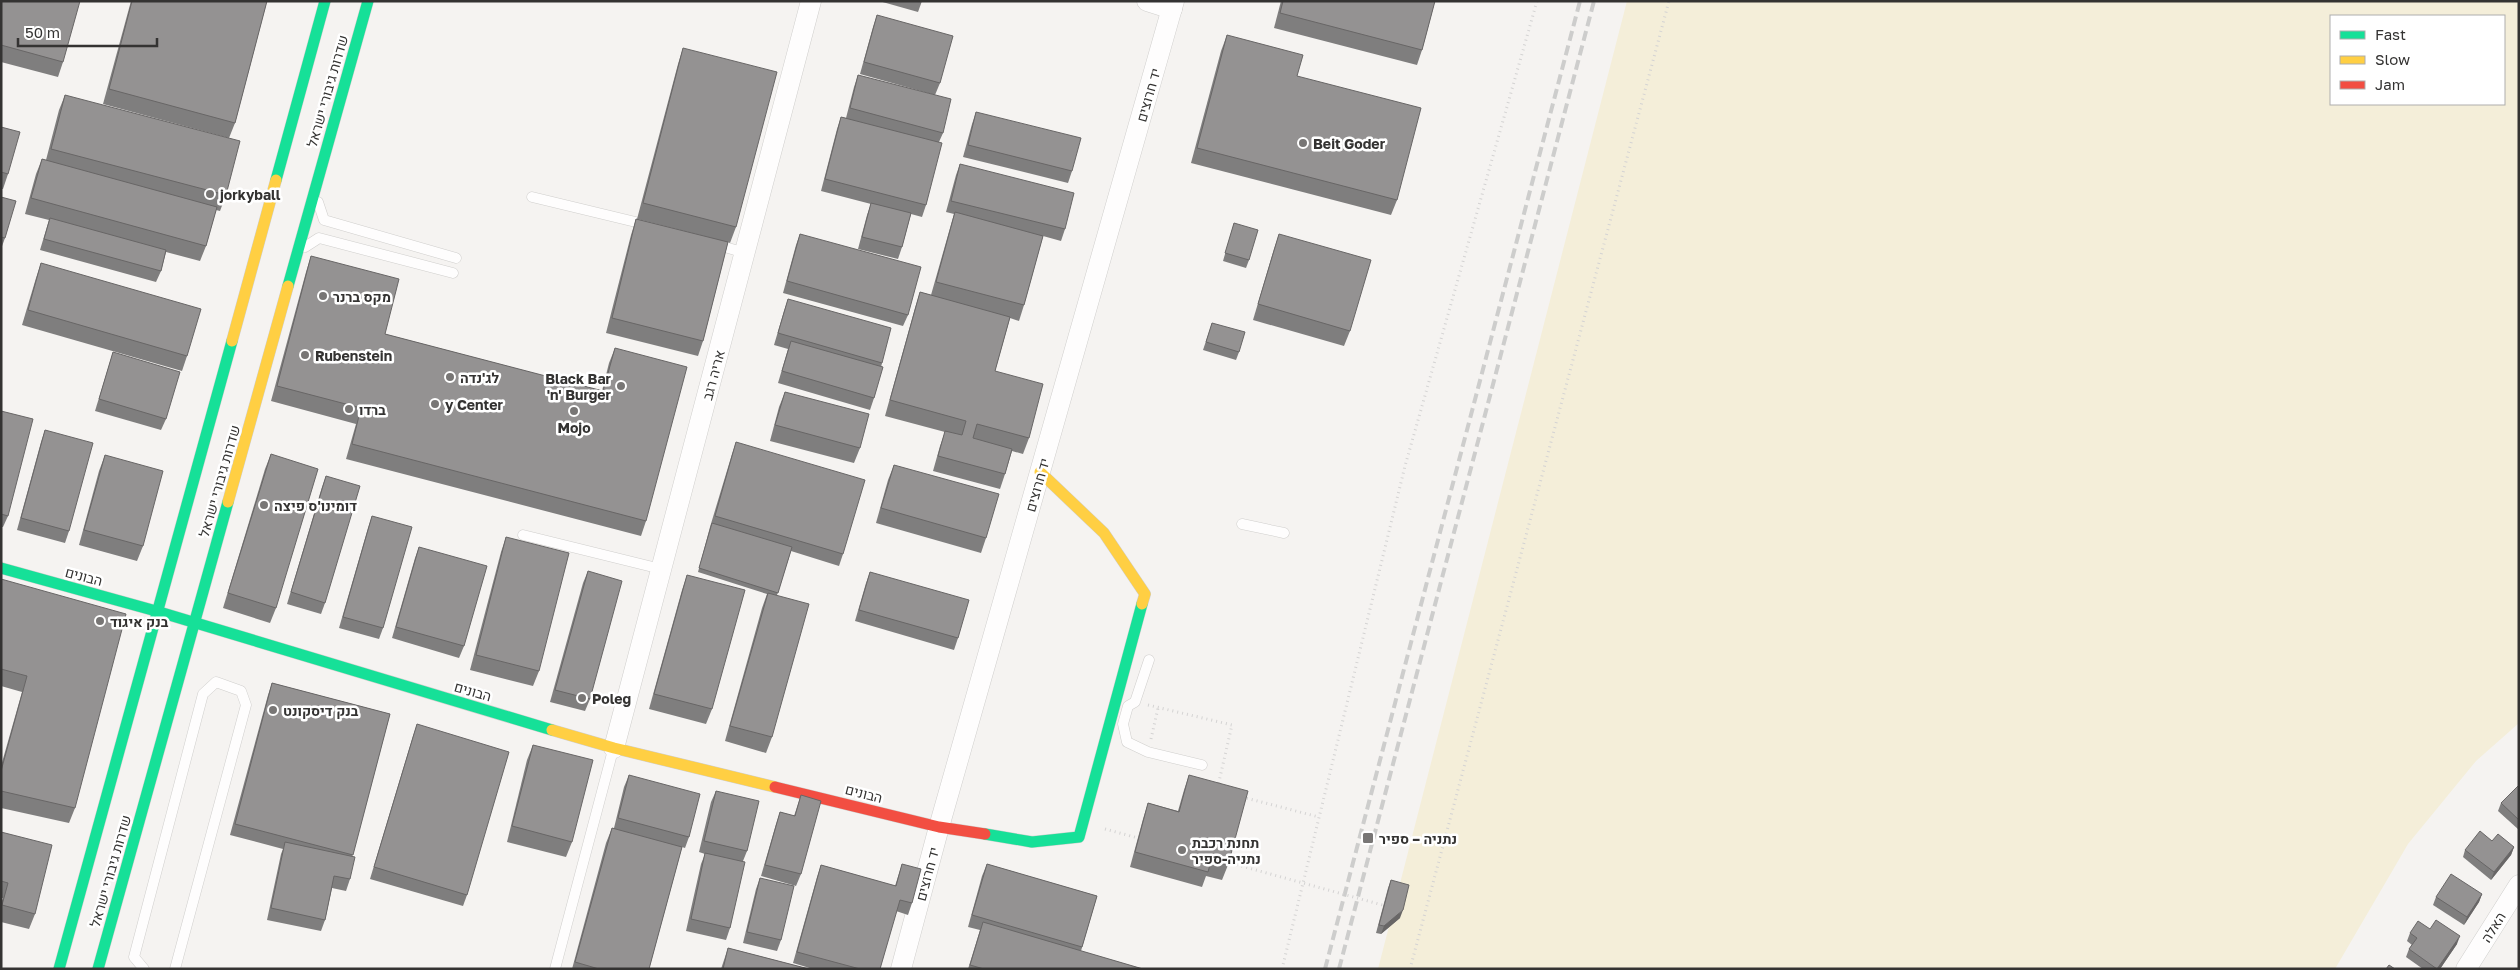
<svg xmlns="http://www.w3.org/2000/svg" width="2520" height="970" viewBox="0 0 2520 970" font-family="'Golos Text',Heebo,sans-serif">
<rect width="100%" height="100%" fill="#f5f3f1"/>
<path fill="#f4eed9" fill-rule="evenodd" d="M1627 1H2519V723L2476 761 2408 844 2335 969H1378ZM2331 16H2504V104H2331Z"/>
<g fill="none" stroke-linecap="round" stroke-linejoin="round">
<g stroke="#d0cfcd" stroke-width="11">
<g id="lane">
<path d="M532 197 648 225"/>
<path d="M318 202 324 220 456 258"/>
<path d="M715 244 745 253"/>
<path d="M305 247 319 238 453 273"/>
<path d="M1242 524 1284 533"/>
<path d="M523 535 661 569"/>
<path d="M1149 660 1135 702 1128 706 1123 724 1127 742 1148 752 1202 765"/>
<path d="M144 969 134 957 203 694 216 682 241 691 246 705 175 969"/>
<path d="M555 969 613 750"/>
</g>
</g>
<g stroke="#d0cfcd" stroke-width="21">
<g id="street">
<path d="M1147 1 1172 9"/>
<path d="M614 748 811 1"/>
<path d="M901 969 939 827 1174 1"/>
<path d="M2466 969 2519 885"/>
</g>
</g>
<g stroke="#d0cfcd" stroke-width="12">
<g id="fast">
<path d="M276 180 325 1"/>
<path d="M288 286 368 1"/>
<path d="M1 568 156 611 552 730"/>
<path d="M985 834 1032 842 1079 837 1142 604"/>
<path d="M59 969 232 341"/>
<path d="M98 969 228 502"/>
</g>
</g>
<g stroke="#d0cfcd" stroke-width="12">
<g id="slow">
<path d="M232 341 276 180"/>
<path d="M1040 472 1104 533 1145 594 1142 604"/>
<path d="M228 502 288 286"/>
<path d="M552 730 614 748 775 787"/>
</g>
</g>
<g stroke="#d0cfcd" stroke-width="12">
<path id="jam" d="M775 787 939 827 985 834"/>
</g>
<g stroke="#d4d3d3" stroke-width="3" stroke-dasharray="1 4" stroke-linecap="butt">
<path d="M1148 705 1232 725 1218 786"/>
<path d="M1151 739 1158 708"/>
<path d="M1242 797 1319 817"/>
<path d="M1105 829 1138 838"/>
<path d="M1282 969 1405 466 1537 1"/>
<path d="M1410 969 1669 1"/>
</g>
<use href="#lane" stroke="#fefdfd" stroke-width="10"/>
<use href="#street" stroke="#fefdfd" stroke-width="20"/>
<use href="#fast" stroke="#16e098" stroke-width="11"/>
<use href="#slow" stroke="#ffcf43" stroke-width="11"/>
<use href="#jam" stroke="#f24e42" stroke-width="11"/>
<g stroke="#cdcdcc" stroke-width="4" stroke-dasharray="10 5" stroke-linecap="butt">
<path d="M1325 969 1580 1"/>
<path d="M1339 969 1594 1"/>
</g>
<path stroke="#d4d3d3" stroke-width="3" stroke-dasharray="1 4" stroke-linecap="butt" d="M1227 862 1386 906"/>
</g>
<g fill="#7f7e7e">
<path d="M1 1 63 62 58 77 1 62Z"/>
<path d="M131 1H267L235 123 229 138 103 104Z"/>
<path d="M879 1H922L918 12Z"/>
<path d="M1281 1H1435L1422 50 1417 65 1274 28Z"/>
<path d="M877 15 940 83 935 95 860 74 873 27Z"/>
<path d="M1227 35 1297 76 1397 200 1391 215 1191 163 1221 51Z"/>
<path d="M683 48 736 227 730 243 728 242 703 341 698 356 606 333 631 235 636 219 720 240 637 219 678 64Z"/>
<path d="M858 75 943 133 939 142 926 205 922 217 911 214 902 247 898 259 858 249 867 215 871 204 821 191 837 129 841 117 846 118 854 87Z"/>
<path d="M65 95 226 195 220 211 216 210 206 246 200 261 166 252 161 271 156 282 40 250 49 220 25 214 36 174 42 159 46 160 59 110Z"/>
<path d="M976 112 1072 171 1068 183 963 157 972 124Z"/>
<path d="M1 127 8 174 3 189H1Z"/>
<path d="M960 164 1065 229 1061 241 1043 236 1024 305 1019 321 1010 318 995 371 1029 438 1023 454 1012 451 1005 474 1000 489 933 471 940 446 945 432 885 416 915 308 920 292 931 295 950 228 954 214 946 212 956 175Z"/>
<path d="M1 197 5 238 1 249Z"/>
<path d="M1234 223 1249 260 1246 268 1223 261Z"/>
<path d="M800 234 908 315 903 326 783 293 796 245Z"/>
<path d="M1279 234 1350 331 1344 346 1253 320 1274 249Z"/>
<path d="M311 256 385 334 602 391 609 363 615 348 646 521 641 536 346 459 356 424 271 401 306 272Z"/>
<path d="M41 263 187 356 182 371 22 325 36 278Z"/>
<path d="M788 299 882 363 874 398 870 410 778 383 788 349 774 345 784 311Z"/>
<path d="M1212 323 1239 352 1236 360 1203 350Z"/>
<path d="M113 352 166 419 161 430 95 411Z"/>
<path d="M785 392 860 448 854 463 770 441 779 407Z"/>
<path d="M1 411 8 516 3 527H1Z"/>
<path d="M45 430 69 531 65 543 17 530 41 442Z"/>
<path d="M736 442 843 554 839 566 791 551 777 595 772 737 766 753 725 741 762 608 767 594 698 572 710 527 732 454Z"/>
<path d="M271 454 276 608 270 623 223 608 265 469Z"/>
<path d="M105 455 143 546 137 561 79 545 99 471Z"/>
<path d="M894 465 986 538 981 553 876 523 888 480Z"/>
<path d="M326 476 325 603 321 614 287 604 322 487Z"/>
<path d="M372 516 383 628 379 639 339 628 368 528Z"/>
<path d="M506 537 539 671 533 686 470 670 501 552Z"/>
<path d="M419 547 464 646 459 658 392 638 415 558Z"/>
<path d="M588 571 590 699 585 711 550 702 583 583Z"/>
<path d="M870 572 958 638 954 650 855 621 866 583Z"/>
<path d="M687 575 712 709 706 724 649 709 682 590Z"/>
<path d="M1 579 75 808 69 823 1 808V766L22 692 1 686Z"/>
<path d="M272 683 390 714 352 857 350 879 346 891 332 888 325 920 321 931 267 920 281 854 283 849 230 835 268 695Z"/>
<path d="M417 724 467 895 463 906 370 879 413 736Z"/>
<path d="M533 745 572 842 566 857 507 842 527 760Z"/>
<path d="M629 775 689 837 685 848 682 847 649 969H572L606 843 612 828H614L624 787Z"/>
<path d="M1189 775 1228 865 1222 880 1206 876 1202 887 1130 867 1143 819 1148 803 1178 811 1184 790Z"/>
<path d="M2519 785V830L2498 811 2501 803Z"/>
<path d="M716 791 747 851 743 861 730 928 726 940 686 931 701 864 705 854 699 852 711 802Z"/>
<path d="M801 795V874L796 886 761 876 776 824 780 812 794 816Z"/>
<path d="M1 832 35 914 29 929 1 922V903L3 898H1Z"/>
<path d="M2492 841 2514 847 2511 855 2491 880 2463 857 2465 850Z"/>
<path d="M902 864 912 903 908 915 896 911 880 969H813L793 963 817 877 821 865 895 886Z"/>
<path d="M987 864 1097 896 1081 951 1143 969H968L980 930 968 927 982 876Z"/>
<path d="M760 878 781 940 777 951 743 943 756 889Z"/>
<path d="M1391 880 1400 918 1381 934 1376 933 1388 888Z"/>
<path d="M2482 894 2479 902 2464 925 2433 905 2436 897Z"/>
<path d="M2410 933 2457 944 2440 969H2423L2406 957 2409 949 2412 945 2407 941Z"/>
<path d="M728 948 809 969H721Z"/>
</g>
<g fill="#686666">
<path d="M2514 847 2511 855 2491 880 2494 872Z"/>
<path d="M2482 894 2479 902 2464 925 2467 917Z"/>
<path d="M1403 910 1400 918 1381 934 1384 926Z"/>
<path d="M2460 936 2457 944 2440 969H2437Z"/>
</g>
<g fill="#949292" stroke="#686666">
<path d="M1 1H80L63 62 1 45Z"/>
<path d="M132 1H267L235 123 109 89Z"/>
<path d="M1283 1H1435L1422 50 1280 13Z"/>
<path d="M877 15 953 36 940 83 864 62Z"/>
<path d="M1227 35 1303 55 1297 76 1421 108 1397 200 1197 148Z"/>
<path d="M683 48 777 72 736 227 643 203Z"/>
<path d="M858 75 951 99 943 133 850 108Z"/>
<path d="M65 95 240 141 226 195 51 149Z"/>
<path d="M976 112 1081 138 1072 171 968 145Z"/>
<path d="M841 117 942 143 926 205 825 179Z"/>
<path d="M1 127 20 132 8 174 1 172Z"/>
<path d="M42 159 217 207 206 246 31 198Z"/>
<path d="M960 164 1074 193 1065 229 951 201Z"/>
<path d="M1 197 16 201 5 238 1 237Z"/>
<path d="M871 203 911 213 902 247 862 237Z"/>
<path d="M955 212 1043 236 1024 305 936 282Z"/>
<path d="M50 218 166 250 161 271 44 239Z"/>
<path d="M636 219 728 242 703 341 612 318Z"/>
<path d="M1234 223 1258 230 1249 260 1225 253Z"/>
<path d="M800 234 921 267 908 315 787 281Z"/>
<path d="M1279 234 1371 260 1350 331 1258 304Z"/>
<path d="M311 256 399 279 385 334 603 391 615 348 687 367 646 521 352 444 361 408 277 386Z"/>
<path d="M41 263 201 309 187 356 28 310Z"/>
<path d="M920 292 1010 317 995 371 1043 384 1029 438 977 424 973 438 1012 449 1005 474 938 456 945 431 962 435 966 421 890 400Z"/>
<path d="M788 299 891 328 882 363 778 333Z"/>
<path d="M1212 323 1245 332 1239 352 1206 342Z"/>
<path d="M791 341 883 367 874 398 782 371Z"/>
<path d="M113 352 180 372 166 419 99 399Z"/>
<path d="M785 392 869 414 860 448 775 425Z"/>
<path d="M1 411 33 419 8 516 1 514Z"/>
<path d="M45 430 93 443 69 531 21 518Z"/>
<path d="M736 442 865 480 843 554 715 516Z"/>
<path d="M271 454 318 469 276 608 228 593Z"/>
<path d="M105 455 163 471 143 546 84 530Z"/>
<path d="M894 465 999 494 986 538 881 508Z"/>
<path d="M326 476 360 486 325 603 291 592Z"/>
<path d="M372 516 412 527 383 628 343 617Z"/>
<path d="M712 523 792 547 778 593 699 568Z"/>
<path d="M506 537 569 553 539 671 476 655Z"/>
<path d="M419 547 487 566 464 646 396 627Z"/>
<path d="M588 571 622 581 590 699 555 690Z"/>
<path d="M870 572 969 600 958 638 859 610Z"/>
<path d="M687 575 745 590 712 709 654 694Z"/>
<path d="M1 579 126 614 75 808 1 791V771L27 676 1 669Z"/>
<path d="M768 593 809 604 772 737 730 726Z"/>
<path d="M272 683 390 714 353 855 235 824Z"/>
<path d="M417 724 509 752 467 895 374 867Z"/>
<path d="M533 745 593 760 572 842 512 826Z"/>
<path d="M629 775 700 794 689 837 618 818Z"/>
<path d="M1189 775 1248 791 1228 865 1211 861 1208 872 1135 852 1148 803 1179 812Z"/>
<path d="M2519 785V820L2501 803Z"/>
<path d="M716 791 759 801 747 851 704 841Z"/>
<path d="M801 795 821 801 801 874 765 865 780 812 795 816Z"/>
<path d="M612 828 682 847 649 969H599L575 962Z"/>
<path d="M2480 831 2492 841 2498 834 2514 847 2494 872 2465 850Z"/>
<path d="M1 832 52 845 35 914 2 905 8 883 1 881Z"/>
<path d="M285 842 355 857 350 879 334 876 325 920 271 908Z"/>
<path d="M705 853 745 862 730 928 691 919Z"/>
<path d="M902 864 921 869 912 903 900 900 880 969H860L797 952 821 865 896 886Z"/>
<path d="M987 864 1097 896 1082 947 972 915Z"/>
<path d="M2451 874 2482 894 2467 917 2436 897Z"/>
<path d="M760 878 794 886 781 940 747 932Z"/>
<path d="M1391 880 1409 885 1403 910 1384 926 1379 925Z"/>
<path d="M2436 920 2460 936 2437 969 2409 949 2417 938 2410 933 2418 921 2430 929Z"/>
<path d="M983 922 1143 969H984L970 965Z"/>
<path d="M728 948 809 969H723Z"/>
<path d="M2389 965 2395 969H2386Z"/>
</g>
<g fill="#787675" stroke="#fff" stroke-width="2">
<circle cx="1303" cy="143" r="5"/>
<circle cx="210" cy="194" r="5"/>
<circle cx="323" cy="296" r="5"/>
<circle cx="305" cy="355" r="5"/>
<circle cx="450" cy="377" r="5"/>
<circle cx="621" cy="386" r="5"/>
<circle cx="435" cy="404" r="5"/>
<circle cx="349" cy="409" r="5"/>
<circle cx="574" cy="411" r="5"/>
<circle cx="264" cy="505" r="5"/>
<circle cx="100" cy="621" r="5"/>
<circle cx="582" cy="698" r="5"/>
<circle cx="273" cy="710" r="5"/>
<rect x="1362" y="832" width="12" height="12" rx="2.5"/>
<circle cx="1182" cy="850" r="5"/>
</g>
<g text-anchor="middle" dominant-baseline="central" stroke-width="5" stroke-linejoin="round" paint-order="stroke">
<g font-size="14" fill="#343332" stroke="#fff">
<text transform="translate(327 91) rotate(-74)">שדרות גיבורי ישראל</text>
<text transform="translate(1148 95) rotate(-74)">יד חרוצים</text>
<text transform="translate(713 375) rotate(-75)">אריה רגב</text>
<text transform="translate(219 481) rotate(-74)">שדרות גיבורי ישראל</text>
<text transform="translate(1037 485) rotate(-74)">יד חרוצים</text>
<text transform="translate(84 576) rotate(15)">הבונים</text>
<text transform="translate(473 691) rotate(16)">הבונים</text>
<text transform="translate(864 793) rotate(14)">הבונים</text>
<text transform="translate(110 871) rotate(-74)">שדרות גיבורי ישראל</text>
<text transform="translate(927 874) rotate(-75)">יד חרוצים</text>
<text transform="translate(2493 927) rotate(-58)">האלה</text>
</g>
<g font-size="14" font-weight="bold" fill="#343332" stroke="#fff" text-anchor="start">
<text x="1313" y="143">Beit Goder</text>
<text x="220" y="194">jorkyball</text>
<text x="333" y="296">מקס ברנר</text>
<text x="315" y="355">Rubenstein</text>
<text x="460" y="377">לג'נדה</text>
<text x="611" y="378" text-anchor="end">Black Bar<tspan x="611" dy="16">'n' Burger</tspan></text>
<text x="445" y="404">y Center</text>
<text x="359" y="409">ברדו</text>
<text x="574" y="427" text-anchor="middle">Mojo</text>
<text x="274" y="505">דומינו'ס פיצה</text>
<text x="110" y="621">בנק איגוד</text>
<text x="592" y="698">Poleg</text>
<text x="283" y="710">בנק דיסקונט</text>
<text x="1379" y="838">נתניה – ספיר</text>
<text x="1192" y="842">תחנת רכבת<tspan x="1192" dy="16">נתניה-ספיר</tspan></text>
</g>
</g>
<rect width="2520" height="970" fill="none" stroke="#343332" stroke-width="5"/>
<rect x="2330" y="15" width="175" height="90" fill="#ffffff" stroke="#aeadad"/>
<rect x="2340" y="31" width="25" height="8" fill="#16e098" stroke="#aeadad"/>
<text x="2375" y="40" font-size="15" fill="#343332">Fast</text>
<rect x="2340" y="56" width="25" height="8" fill="#ffcf43" stroke="#aeadad"/>
<text x="2375" y="65" font-size="15" fill="#343332">Slow</text>
<rect x="2340" y="81" width="25" height="8" fill="#f24e42" stroke="#aeadad"/>
<text x="2375" y="90" font-size="15" fill="#343332">Jam</text>
<path d="M18 38v8h139v-8" fill="none" stroke="#343332" stroke-width="2.5"/>
<text x="25" y="38" font-size="15" fill="#343332" stroke="#ffffff" stroke-width="4" paint-order="stroke">50 m</text>
</svg>
